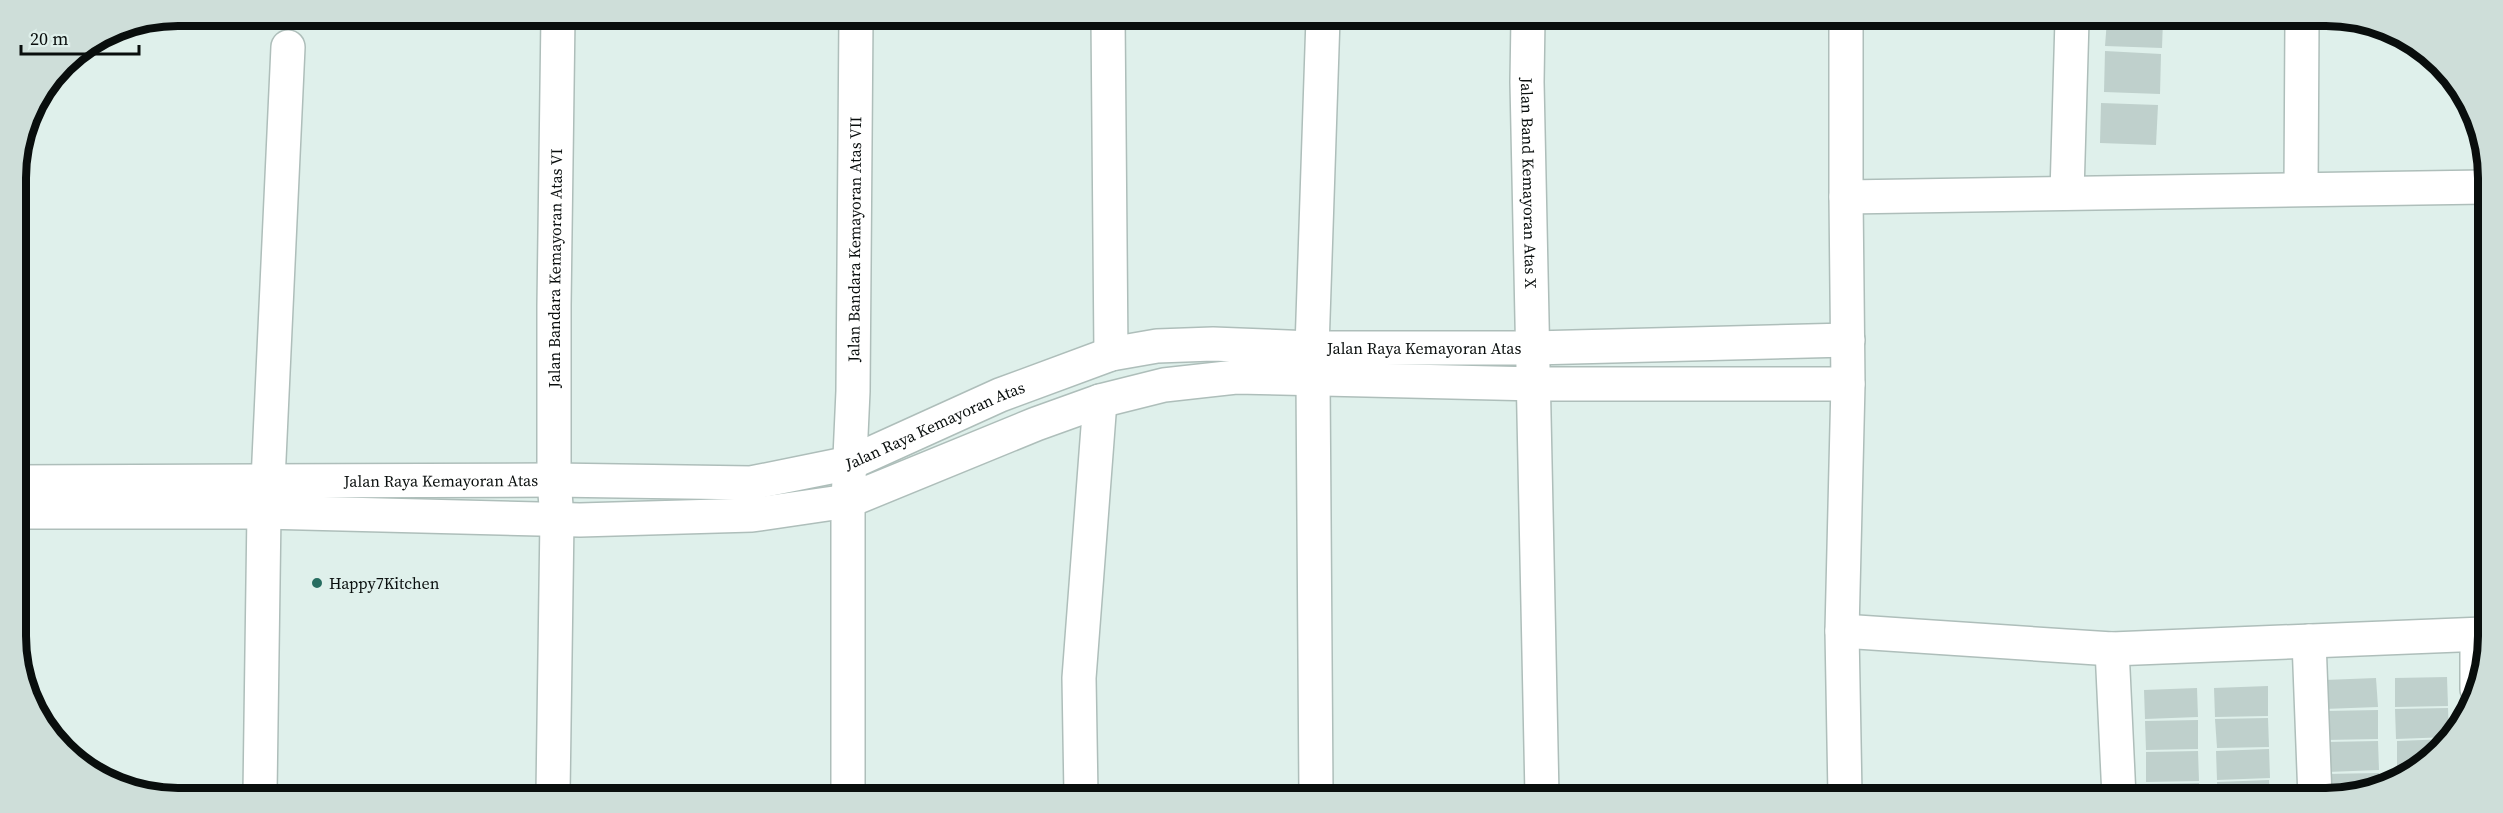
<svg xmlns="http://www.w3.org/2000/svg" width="2503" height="813" viewBox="0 0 2503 813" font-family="'Source Serif 4',serif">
<rect width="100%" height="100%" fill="#dff0eb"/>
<g fill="#bfd0cc">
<path d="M2107 20H2163L2162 48 2105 46Z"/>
<path d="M2105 51 2161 54 2160 94 2104 92Z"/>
<path d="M2101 103 2158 105 2156 145 2100 143Z"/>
<path d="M2447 677 2448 706 2395 707V678Z"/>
<path d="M2376 678 2378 707 2324 709V680Z"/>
<path d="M2268 686V716L2215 717 2214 688Z"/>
<path d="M2197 688 2198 717 2145 719 2144 690Z"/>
<path d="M2448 708 2449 737 2396 739 2395 709Z"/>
<path d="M2378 710V739L2326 740 2325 711Z"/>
<path d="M2268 718 2269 747 2217 748 2215 719Z"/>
<path d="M2198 720V749L2146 750 2145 721Z"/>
<path d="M2448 739 2425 764 2411 769 2397 770V741Z"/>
<path d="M2378 741 2379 770 2327 772 2326 742Z"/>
<path d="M2269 749 2270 778 2217 780 2216 751Z"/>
<path d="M2198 751 2199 781 2146 782V752Z"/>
<path d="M2379 773V781L2335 798H2327L2326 774Z"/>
<path d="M2269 780 2270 798 2218 797 2217 782Z"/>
<path d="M2199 783 2200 797H2147L2146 784Z"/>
</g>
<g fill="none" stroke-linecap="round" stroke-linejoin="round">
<g stroke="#aebeba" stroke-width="36">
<g id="minor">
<path d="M1108 17 1111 354"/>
<path id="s1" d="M1528 18 1527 82 1542 796"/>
<path d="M1846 19V197"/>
<path d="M2301 189 2302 20"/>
<path d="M2067 193 2072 20"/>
<path d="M1312 348 1323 18"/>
<path d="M1313 380 1316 795"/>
<path id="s2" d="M17 482 554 480 751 483 850 463 1000 395 1111 354 1157 346 1213 344 1312 348H1533L1848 340"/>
<path d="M17 512H264L580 520 752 515 848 501 1036 424 1100 401 1164 385 1236 377 1534 384H1848"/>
<path d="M1842 631 2112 649 2483 634"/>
<path d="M2477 635V689"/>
<path d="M2309 641 2315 798"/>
<path d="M2112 649 2119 797"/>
<path d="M260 793 264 512 268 481 288 47"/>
<path id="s3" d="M553 793 557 519 554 480V305L558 16"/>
<path id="s4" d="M848 794V501L853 391 856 17"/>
<path d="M1081 795 1079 678 1100 401"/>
<path d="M1845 796 1842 631 1848 384 1846 197 2485 187"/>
</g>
</g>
<use href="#minor" stroke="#fff" stroke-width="33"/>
</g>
<circle fill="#276d60" stroke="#dff0eb" stroke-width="2" cx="317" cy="583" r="6"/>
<g text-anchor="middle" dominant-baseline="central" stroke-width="6" stroke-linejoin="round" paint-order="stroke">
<g font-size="16" fill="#090e0d" stroke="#dff0eb">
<text stroke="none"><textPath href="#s1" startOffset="165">Jalan Band Kemayoran Atas X</textPath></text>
<text stroke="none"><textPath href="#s4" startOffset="555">Jalan Bandara Kemayoran Atas VII</textPath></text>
<text stroke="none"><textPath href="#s3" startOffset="525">Jalan Bandara Kemayoran Atas VI</textPath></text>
<text stroke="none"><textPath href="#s2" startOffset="1432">Jalan Raya Kemayoran Atas</textPath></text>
<text stroke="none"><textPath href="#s2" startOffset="928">Jalan Raya Kemayoran Atas</textPath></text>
<text stroke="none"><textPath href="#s2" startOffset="424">Jalan Raya Kemayoran Atas</textPath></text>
</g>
<g font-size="16" fill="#090e0d" stroke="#dff0eb" text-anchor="start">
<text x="329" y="583">Happy7Kitchen</text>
</g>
</g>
<path d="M0 0H2503V813H0ZM178 26H2326A152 152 0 0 1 2478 178V636A152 152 0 0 1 2326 788H178A152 152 0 0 1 26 636V178A152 152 0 0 1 178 26Z" fill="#ceded9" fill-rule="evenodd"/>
<path fill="none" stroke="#090e0d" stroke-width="8" d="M178 26H2326A152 152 0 0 1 2478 178V636A152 152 0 0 1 2326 788H178A152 152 0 0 1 26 636V178A152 152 0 0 1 178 26Z"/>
<path d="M21 45v9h118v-9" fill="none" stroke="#090e0d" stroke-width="3"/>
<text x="30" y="45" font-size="18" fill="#090e0d" stroke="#dff0eb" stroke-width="4.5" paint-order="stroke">20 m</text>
</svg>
